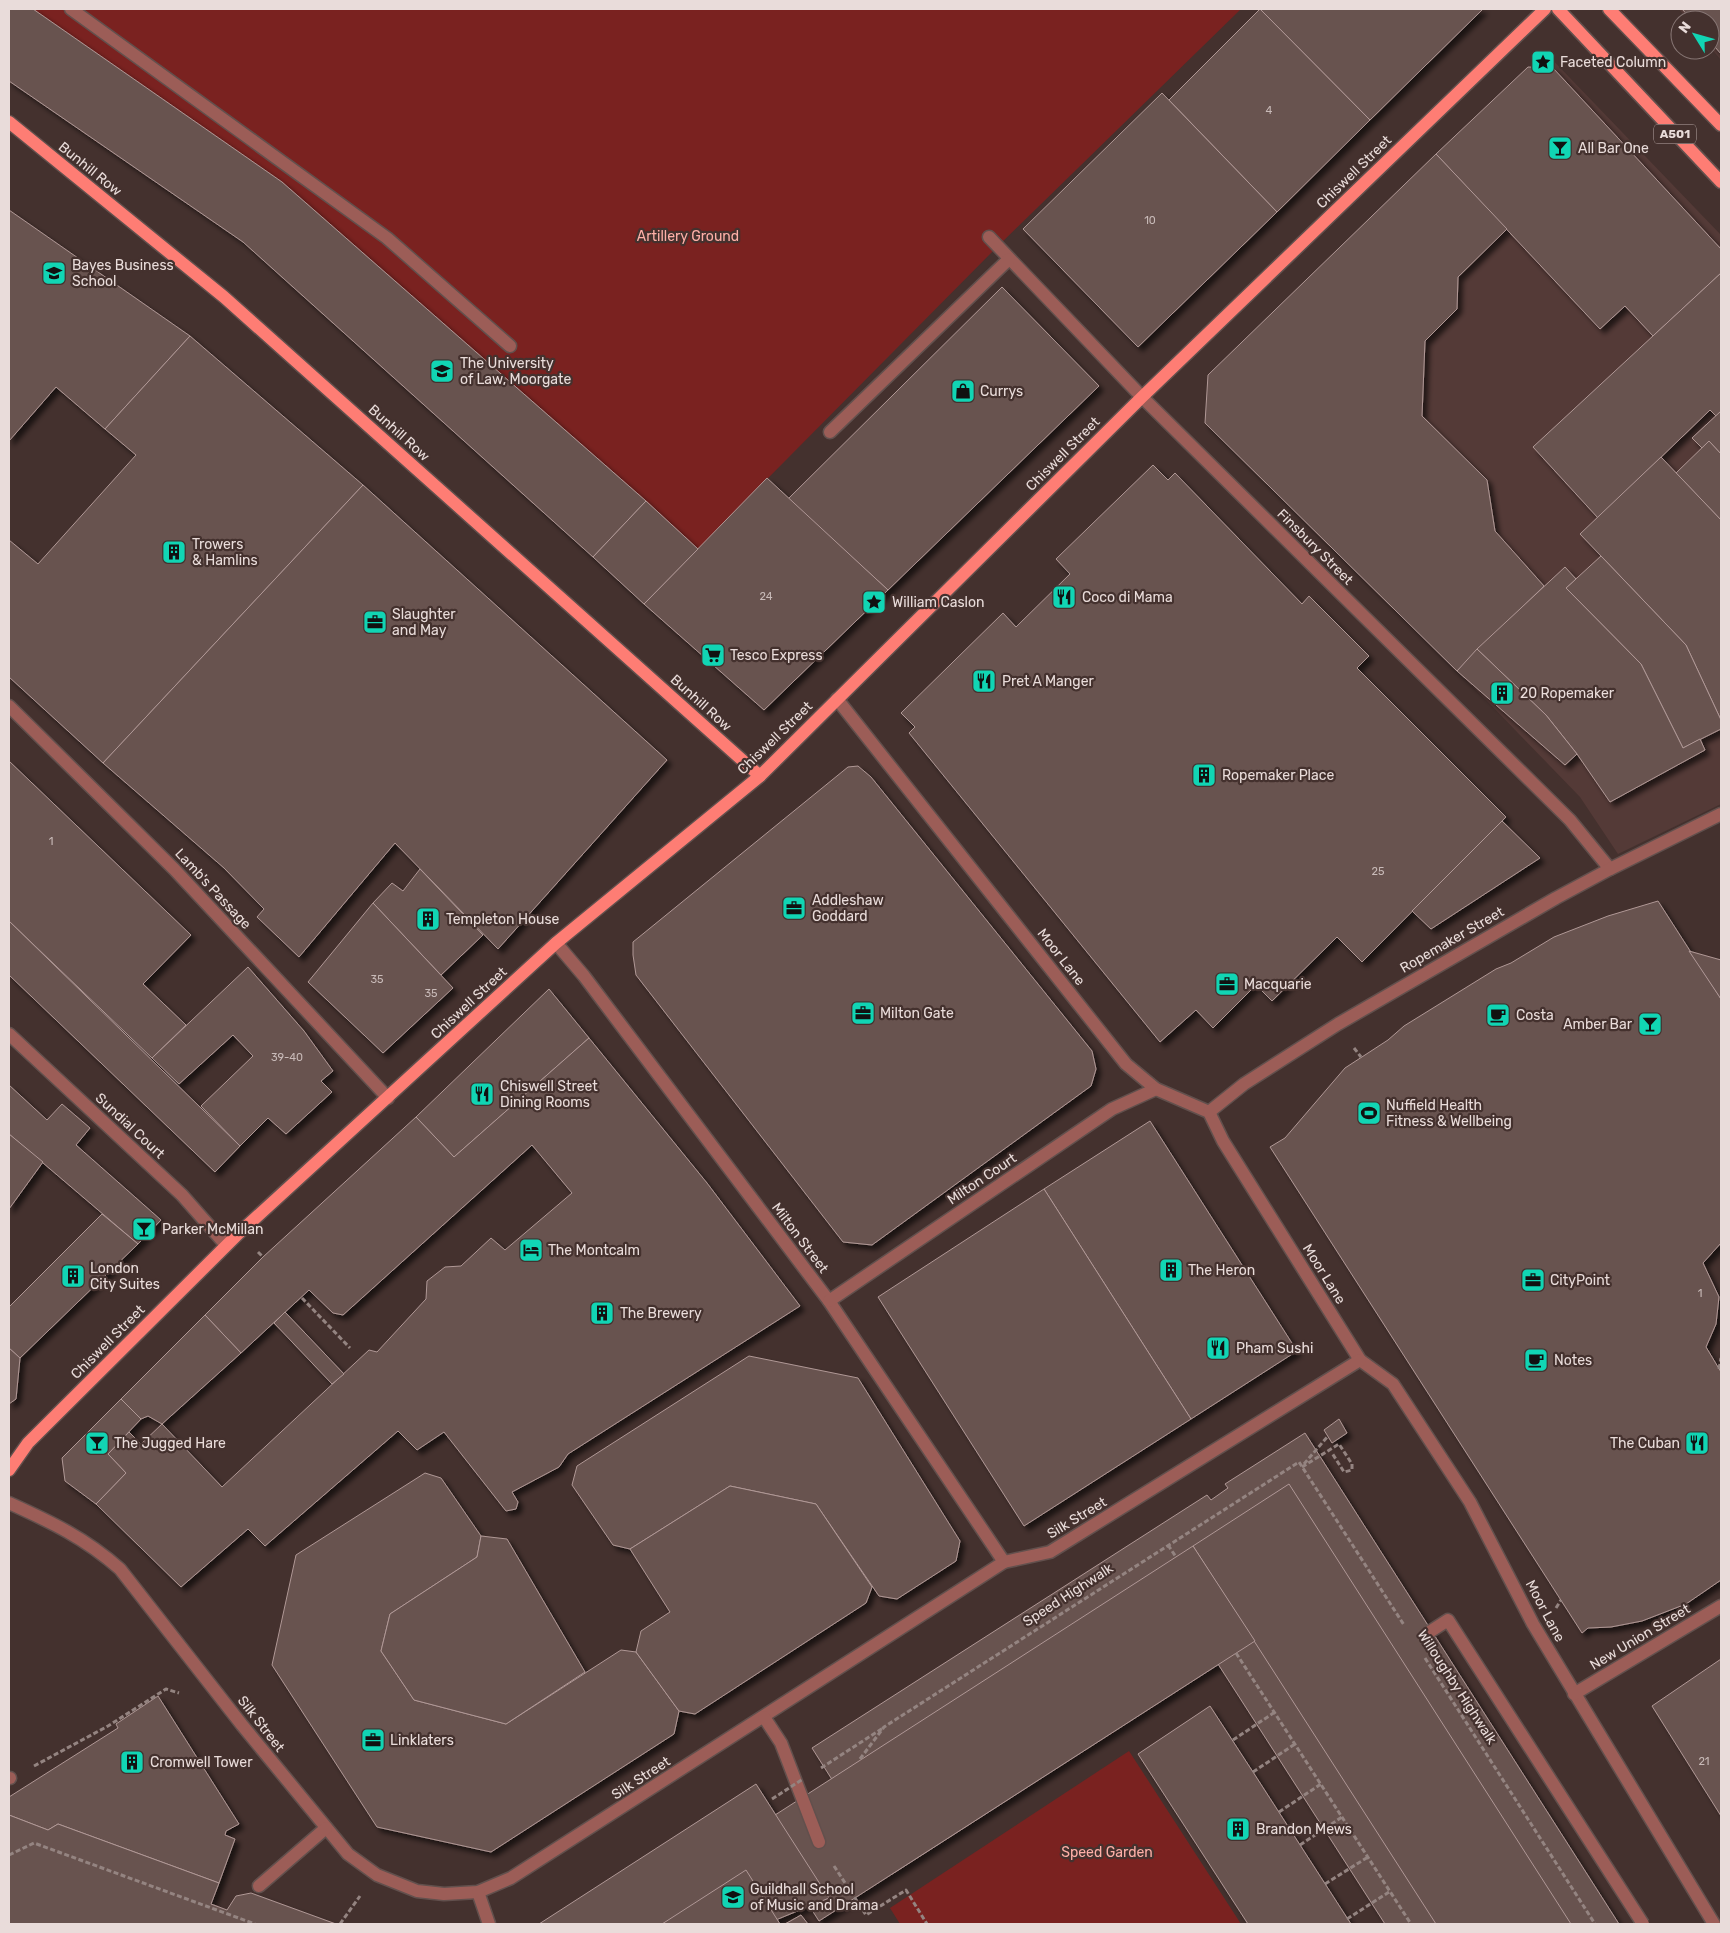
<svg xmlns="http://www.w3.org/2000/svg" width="1730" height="1933" viewBox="0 0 1730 1933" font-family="Rubik,sans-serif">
<defs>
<filter id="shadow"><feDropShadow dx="4.5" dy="4.5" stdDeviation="2.5" flood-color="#0009"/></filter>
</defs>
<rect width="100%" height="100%" fill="#44312e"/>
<g fill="#543a37">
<path d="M1679 9H1721V60L1710 47V20H1688Z"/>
<path d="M1545 52 1721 235V804L1618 854 1580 797 1489 703 1205 423 1208 375Z"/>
</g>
<g fill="#7a2220">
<path d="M33 9H1241L997 247 698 549 282 182Z"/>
<path d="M1129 1751 1241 1924H900L890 1908Z"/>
</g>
<g fill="#675250" stroke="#b09895" filter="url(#shadow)">
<path d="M9 9H33L282 182 646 501 593 557 243 242 9 81Z"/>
<path d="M1260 9H1483L1370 120Z"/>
<path d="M1260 9 1370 120 1277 212 1169 100Z"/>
<path d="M1682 9H1721V54L1710 41V20H1692Z"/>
<path d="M1528 67 1553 68 1721 249V273L1653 336 1625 306 1600 329 1436 154Z"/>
<path d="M1162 93 1277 212 1138 347 1023 229Z"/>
<path d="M1436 154 1507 229 1458 277 1457 309 1425 341 1422 416 1487 480 1495 531 1544 586 1457 671 1205 423 1208 375Z"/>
<path d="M9 210 190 336 105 429 56 387 9 441Z"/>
<path d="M1721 273V411L1716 416 1710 410 1598 518 1533 447Z"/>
<path d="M1002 287 1099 386 888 590 788 499Z"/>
<path d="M190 336 363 485 103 763 9 677V540L38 564 136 455 105 429Z"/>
<path d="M1721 411V454L1709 441 1702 448 1692 438Z"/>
<path d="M1709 441 1721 454V520L1676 473Z"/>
<path d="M1661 457 1721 520V720L1686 645 1580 534Z"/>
<path d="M1153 465 1168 480 1175 473 1302 604 1309 596 1369 656 1357 668 1506 817 1362 962 1337 937 1272 1001 1256 985 1213 1028 1196 1010 1160 1042 909 733 915 727 901 713 1003 613 1016 627 1070 574 1056 559Z"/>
<path d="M767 478 888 590 764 710 644 604Z"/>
<path d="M363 485 667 760 498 949 395 843 299 957 257 917 264 909 224 868 103 763Z"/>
<path d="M646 501 698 549 644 604 593 557Z"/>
<path d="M1601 556 1686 645 1721 720V729L1683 748 1641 664 1566 588Z"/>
<path d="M1565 567 1576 579 1566 588 1641 664 1683 748 1700 739 1705 750 1610 802 1577 754 1546 715 1477 649Z"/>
<path d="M1477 649 1546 715 1577 754 1565 765 1457 671Z"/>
<path d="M9 761 191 935 143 984 186 1025 152 1058 9 921Z"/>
<path d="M858 766 871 777 1092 1051 1096 1069 1091 1086 872 1245 843 1242 636 975 633 955V942L848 767Z"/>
<path d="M1502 821 1540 858 1431 929 1412 911Z"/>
<path d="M420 869 483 935 441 975 373 903 392 883 403 891Z"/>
<path d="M1658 901 1721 999V1243L1703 1263 1719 1297 1716 1324 1706 1347 1721 1372V1580L1686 1604 1642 1621 1611 1627 1588 1628 1582 1633 1270 1147 1285 1138 1345 1068 1388 1040 1404 1026 1496 969 1511 963 1554 937 1608 916Z"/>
<path d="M373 903 453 988 383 1053 308 982Z"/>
<path d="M9 921 240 1146 215 1172 9 975Z"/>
<path d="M1689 951 1721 960V999Z"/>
<path d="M248 967 304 1031 333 1071 321 1081 332 1092 286 1134 268 1118 240 1146 201 1106 253 1056 233 1035 179 1084 152 1058Z"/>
<path d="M549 989 589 1038 454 1157 416 1117Z"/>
<path d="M589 1038 707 1183 800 1306 568 1454 559 1467 512 1492 518 1502 516 1509 506 1511 444 1432 417 1450 398 1431 265 1546 248 1529 181 1587 96 1504 126 1473 108 1454 129 1432 141 1444 162 1424 222 1487 369 1350 377 1352 426 1299 427 1281 445 1267 461 1266 491 1238 505 1250 572 1193 532 1145 343 1315 333 1313 309 1290 241 1353 205 1315 263 1257 416 1117 454 1157Z"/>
<path d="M9 1085 47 1120 62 1104 90 1128 76 1145 161 1220 138 1244 9 1134Z"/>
<path d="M1150 1121 1297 1351 1191 1419 1044 1189Z"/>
<path d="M9 1134 43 1162 9 1209Z"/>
<path d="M1044 1189 1191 1419 1024 1526 878 1297Z"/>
<path d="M102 1214 138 1244 20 1358 9 1348V1307Z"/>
<path d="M285 1312 344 1374 332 1384 274 1323Z"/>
<path d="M205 1315 241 1353 162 1424 148 1416 141 1419 121 1399Z"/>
<path d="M9 1348 20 1358 16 1399 9 1404Z"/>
<path d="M749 1356 858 1378 960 1541 956 1561 897 1599 879 1596 816 1504 730 1486 630 1549 613 1545 572 1485 577 1466Z"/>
<path d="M121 1399 141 1419 108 1454 126 1473 96 1504 65 1481 62 1458Z"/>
<path d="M1339 1419 1347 1433 1332 1443 1324 1430Z"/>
<path d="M1305 1433 1619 1924H1385L1218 1664 892 1874 812 1748 1207 1495 1211 1500 1228 1488 1225 1484Z"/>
<path d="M425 1473 441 1478 481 1536 477 1557 390 1614 381 1651 414 1700 506 1724 621 1650 636 1652 679 1711 674 1734 491 1852 377 1827 272 1665 296 1555Z"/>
<path d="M1289 1484 1571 1924H1436L1193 1546Z"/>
<path d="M730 1486 816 1504 872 1587 866 1603 695 1714 679 1711 636 1652 641 1631 670 1612 630 1549Z"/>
<path d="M481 1536 507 1539 585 1672 506 1724 414 1700 381 1651 390 1614 477 1557Z"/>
<path d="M1193 1546 1255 1641 819 1921 758 1826Z"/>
<path d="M1721 1659V1816L1652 1706Z"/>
<path d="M158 1696 239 1824 226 1831 225 1835 235 1839 219 1883 58 1824 48 1830 9 1815V1797L118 1728 116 1724Z"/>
<path d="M1210 1706 1253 1772 1351 1924H1248L1138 1754Z"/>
<path d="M756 1784 829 1898 766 1924H539Z"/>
<path d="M9 1815 48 1830 58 1824 219 1883 211 1904 227 1910 236 1896 251 1893 336 1924H9Z"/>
<path d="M746 1870 780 1924H662Z"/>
<path d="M801 1915 808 1924H785Z"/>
</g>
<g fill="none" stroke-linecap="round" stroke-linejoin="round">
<g stroke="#62504d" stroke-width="15">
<g id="minor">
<path d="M71 9 387 238 510 346"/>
<path d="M989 237 1142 397 1570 820 1610 869"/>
<path d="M830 432 1009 259"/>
<path d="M837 699 1126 1064 1156 1089 1209 1112 1223 1141 1360 1360 1393 1384 1470 1502 1533 1624 1714 1924"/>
<path d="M9 706 174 869 388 1098"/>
<path d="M556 943 584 976 829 1301 1004 1562"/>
<path d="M9 1034 182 1195 226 1245"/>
<path d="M1209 1112 1244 1084 1338 1024 1556 898 1610 869 1721 814"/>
<path d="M829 1301 1112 1109 1156 1089"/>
<path d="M9 1503C51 1522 85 1538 120 1569L242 1725 348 1854 377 1875 417 1891 444 1894 478 1892 511 1878 1004 1562 1050 1552 1360 1360"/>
<path d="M1574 1694 1721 1606"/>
<path d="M764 1717 781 1743 819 1842"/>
<path d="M9 1778H10"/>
<path d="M259 1886 326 1828"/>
<path d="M478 1892 489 1924"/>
</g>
</g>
<g stroke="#62504d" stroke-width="15">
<g id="major">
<path d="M1558 9 1721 182"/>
<path d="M1609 9 1721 125"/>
<path d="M9 122 224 297 760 776"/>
<path d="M9 1470 28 1443 239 1233 556 943 760 776 1142 397 1545 9"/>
</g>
</g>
<g stroke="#948481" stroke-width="3" stroke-dasharray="5 2.5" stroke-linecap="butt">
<path d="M1354 1048 1361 1057"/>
<path d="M258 1252 263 1257"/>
<path d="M302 1298 350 1348"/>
<path d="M1719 1369 1721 1358"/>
<path d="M1304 1464 1328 1436"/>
<path d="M1302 1467 1339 1444 1352 1464V1470L1344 1472 1332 1453"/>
<path d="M1168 1545 1176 1557"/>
<path d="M1556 1608 1561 1600"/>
<path d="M1236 1653 1411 1924"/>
<path d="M1425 1658 1595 1924"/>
<path d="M1233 1740 1275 1712"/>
<path d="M860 1759 884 1727 1299 1462 1404 1625"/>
<path d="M34 1766 108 1726 166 1689 179 1693"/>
<path d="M821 1768 883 1728"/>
<path d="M1253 1772 1295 1744"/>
<path d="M1279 1812 1321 1784"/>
<path d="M1300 1845 1342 1817"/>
<path d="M9 1855 34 1843 255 1924"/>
<path d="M834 1866 866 1915 906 1890 927 1924"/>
<path d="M1325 1884 1368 1857"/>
<path d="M1347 1919 1389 1892"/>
<path d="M340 1924 360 1896"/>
</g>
<use href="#minor" stroke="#9c5d57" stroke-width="12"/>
<use href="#major" stroke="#fe7d74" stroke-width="12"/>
<g stroke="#62504d" stroke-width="15" stroke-linecap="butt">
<path id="minor-bridge" d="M1431 1631 1448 1620 1643 1924"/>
</g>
<path stroke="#948481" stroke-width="3" stroke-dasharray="5 2.5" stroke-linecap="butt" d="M772 1799 803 1779"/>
<use href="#minor-bridge" stroke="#9c5d57" stroke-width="12"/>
</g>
<defs>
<g id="sight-square" transform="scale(1.25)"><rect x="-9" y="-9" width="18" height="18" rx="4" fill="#11d5b4" stroke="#44312e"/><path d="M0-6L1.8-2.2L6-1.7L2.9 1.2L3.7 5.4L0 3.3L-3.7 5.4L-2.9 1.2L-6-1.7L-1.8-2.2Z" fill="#111"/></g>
<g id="bar-square" transform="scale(1.25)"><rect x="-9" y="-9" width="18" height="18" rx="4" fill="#11d5b4" stroke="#44312e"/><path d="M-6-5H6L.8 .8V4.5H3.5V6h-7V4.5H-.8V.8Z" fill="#111"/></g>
<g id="university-square" transform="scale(1.25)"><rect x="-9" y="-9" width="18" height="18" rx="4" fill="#11d5b4" stroke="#44312e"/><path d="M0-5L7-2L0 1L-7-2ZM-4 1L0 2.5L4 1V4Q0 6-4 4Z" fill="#111"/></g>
<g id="shop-square" transform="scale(1.25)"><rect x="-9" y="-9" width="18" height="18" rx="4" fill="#11d5b4" stroke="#44312e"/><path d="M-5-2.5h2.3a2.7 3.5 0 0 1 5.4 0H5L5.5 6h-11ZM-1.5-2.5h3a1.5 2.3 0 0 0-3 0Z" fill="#111"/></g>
<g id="building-square" transform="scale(1.25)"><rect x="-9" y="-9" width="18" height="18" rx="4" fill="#11d5b4" stroke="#44312e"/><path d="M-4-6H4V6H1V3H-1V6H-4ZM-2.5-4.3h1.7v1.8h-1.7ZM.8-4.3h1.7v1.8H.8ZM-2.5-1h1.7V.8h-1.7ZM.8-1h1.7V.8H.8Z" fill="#111"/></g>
<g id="restaurant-square" transform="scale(1.25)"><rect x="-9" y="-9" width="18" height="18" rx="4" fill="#11d5b4" stroke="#44312e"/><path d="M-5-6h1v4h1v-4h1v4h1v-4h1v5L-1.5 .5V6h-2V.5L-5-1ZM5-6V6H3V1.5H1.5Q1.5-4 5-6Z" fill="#111"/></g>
<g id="office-square" transform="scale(1.25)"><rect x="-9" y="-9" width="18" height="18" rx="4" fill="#11d5b4" stroke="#44312e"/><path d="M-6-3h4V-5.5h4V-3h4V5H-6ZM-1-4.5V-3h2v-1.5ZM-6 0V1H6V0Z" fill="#111"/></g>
<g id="supermarket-square" transform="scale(1.25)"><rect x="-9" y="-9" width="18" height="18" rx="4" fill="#11d5b4" stroke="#44312e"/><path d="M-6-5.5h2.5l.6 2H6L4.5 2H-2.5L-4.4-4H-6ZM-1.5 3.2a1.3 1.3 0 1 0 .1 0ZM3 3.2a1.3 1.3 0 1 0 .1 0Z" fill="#111"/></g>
<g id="cafe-square" transform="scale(1.25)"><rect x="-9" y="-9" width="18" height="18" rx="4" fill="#11d5b4" stroke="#44312e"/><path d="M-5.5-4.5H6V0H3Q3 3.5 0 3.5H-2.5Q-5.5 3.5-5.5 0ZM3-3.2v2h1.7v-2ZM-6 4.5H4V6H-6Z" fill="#111"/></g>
<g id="stadium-square" transform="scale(1.25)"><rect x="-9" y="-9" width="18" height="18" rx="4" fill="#11d5b4" stroke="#44312e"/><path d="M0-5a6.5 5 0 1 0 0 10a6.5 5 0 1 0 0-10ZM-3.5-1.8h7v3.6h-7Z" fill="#111"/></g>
<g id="hotel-square" transform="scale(1.25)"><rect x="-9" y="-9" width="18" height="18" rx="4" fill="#11d5b4" stroke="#44312e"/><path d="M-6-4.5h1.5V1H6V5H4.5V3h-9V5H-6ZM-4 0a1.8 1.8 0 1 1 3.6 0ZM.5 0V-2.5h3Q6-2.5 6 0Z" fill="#111"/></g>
</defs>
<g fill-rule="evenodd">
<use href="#sight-square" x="1543" y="62"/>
<use href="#bar-square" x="1560" y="148"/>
<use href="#university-square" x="54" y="273"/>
<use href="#university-square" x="442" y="371"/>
<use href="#shop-square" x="963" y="391"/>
<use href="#building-square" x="174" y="552"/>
<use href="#restaurant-square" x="1064" y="597"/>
<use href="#sight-square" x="874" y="602"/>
<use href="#office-square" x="375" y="622"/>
<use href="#supermarket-square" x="713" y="655"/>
<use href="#restaurant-square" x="984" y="681"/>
<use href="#building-square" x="1502" y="693"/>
<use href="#building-square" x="1204" y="775"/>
<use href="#office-square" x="794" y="908"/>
<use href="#building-square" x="428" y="919"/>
<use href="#office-square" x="1227" y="984"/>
<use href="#office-square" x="863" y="1013"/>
<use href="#cafe-square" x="1498" y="1015"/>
<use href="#bar-square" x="1650" y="1024"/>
<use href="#restaurant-square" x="482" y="1094"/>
<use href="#stadium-square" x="1369" y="1113"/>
<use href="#bar-square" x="144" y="1229"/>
<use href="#hotel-square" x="531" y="1250"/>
<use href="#building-square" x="1171" y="1270"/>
<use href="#building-square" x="73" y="1276"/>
<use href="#office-square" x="1533" y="1280"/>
<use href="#building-square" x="602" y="1313"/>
<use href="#restaurant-square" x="1218" y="1348"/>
<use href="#cafe-square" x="1536" y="1360"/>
<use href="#bar-square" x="97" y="1443"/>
<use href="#restaurant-square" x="1697" y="1443"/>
<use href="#office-square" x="373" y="1740"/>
<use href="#building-square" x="132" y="1762"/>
<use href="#building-square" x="1238" y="1829"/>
<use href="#university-square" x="733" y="1897"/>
</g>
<g text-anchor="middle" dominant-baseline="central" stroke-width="4.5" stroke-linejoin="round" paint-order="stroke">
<g font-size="11" fill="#c8bab8">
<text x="1269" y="110">4</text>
<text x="1150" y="220">10</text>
<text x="766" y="596">24</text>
<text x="51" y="841">1</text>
<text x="1378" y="871">25</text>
<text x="377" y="979">35</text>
<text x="431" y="993">35</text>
<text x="287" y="1057">39-40</text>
<text x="1700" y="1293">1</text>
<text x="1704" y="1761">21</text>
</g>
<rect fill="#44312e" stroke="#b8a9a6" stroke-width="1" x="1654" y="124.5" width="42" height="19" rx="4"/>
<g font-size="12" font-weight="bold" fill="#e9dcda">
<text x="1675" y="134">A501</text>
</g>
<g font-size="14" fill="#e9dcda" stroke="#44312e" text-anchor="start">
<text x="1560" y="62">Faceted Column</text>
<text x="1578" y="148">All Bar One</text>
<text x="72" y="265">Bayes Business<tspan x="72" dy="16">School</tspan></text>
<text x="460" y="363">The University<tspan x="460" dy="16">of Law, Moorgate</tspan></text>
<text x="980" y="391">Currys</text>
<text x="192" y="544">Trowers<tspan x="192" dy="16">&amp; Hamlins</tspan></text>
<text x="1082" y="597">Coco di Mama</text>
<text x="892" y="602">William Caslon</text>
<text x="392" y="614">Slaughter<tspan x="392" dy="16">and May</tspan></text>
<text x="730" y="655">Tesco Express</text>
<text x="1002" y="681">Pret A Manger</text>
<text x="1520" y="693">20 Ropemaker</text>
<text x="1222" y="775">Ropemaker Place</text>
<text x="812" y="900">Addleshaw<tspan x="812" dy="16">Goddard</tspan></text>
<text x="446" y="919">Templeton House</text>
<text x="1244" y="984">Macquarie</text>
<text x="880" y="1013">Milton Gate</text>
<text x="1516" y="1015">Costa</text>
<text x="1632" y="1024" text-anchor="end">Amber Bar</text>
<text x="500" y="1086">Chiswell Street<tspan x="500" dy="16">Dining Rooms</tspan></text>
<text x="1386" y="1105">Nuffield Health<tspan x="1386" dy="16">Fitness &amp; Wellbeing</tspan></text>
<text x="162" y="1229">Parker McMillan</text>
<text x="548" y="1250">The Montcalm</text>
<text x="90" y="1268">London<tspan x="90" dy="16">City Suites</tspan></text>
<text x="1188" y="1270">The Heron</text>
<text x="1550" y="1280">CityPoint</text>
<text x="620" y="1313">The Brewery</text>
<text x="1236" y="1348">Pham Sushi</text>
<text x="1554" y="1360">Notes</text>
<text x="114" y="1443">The Jugged Hare</text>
<text x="1680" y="1443" text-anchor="end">The Cuban</text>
<text x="390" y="1740">Linklaters</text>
<text x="150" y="1762">Cromwell Tower</text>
<text x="1256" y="1829">Brandon Mews</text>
<text x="750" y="1889">Guildhall School<tspan x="750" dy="16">of Music and Drama</tspan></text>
</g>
<g font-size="14" fill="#e9dcda" stroke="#44312e">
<text transform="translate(90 169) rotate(39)">Bunhill Row</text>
<text transform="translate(1354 172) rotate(-44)">Chiswell Street</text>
<text transform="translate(399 433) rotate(42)">Bunhill Row</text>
<text transform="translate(1063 454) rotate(-45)">Chiswell Street</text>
<text transform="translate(1315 547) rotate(45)">Finsbury Street</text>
<text transform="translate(701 703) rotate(42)">Bunhill Row</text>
<text transform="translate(775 738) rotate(-44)">Chiswell Street</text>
<text transform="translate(213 889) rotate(47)">Lamb's Passage</text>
<text transform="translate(1452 940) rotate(-30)">Ropemaker Street</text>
<text transform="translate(1061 957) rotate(52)">Moor Lane</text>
<text transform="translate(469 1003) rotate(-43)">Chiswell Street</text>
<text transform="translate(130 1126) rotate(43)">Sundial Court</text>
<text transform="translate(982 1179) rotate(-34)">Milton Court</text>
<text transform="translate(800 1238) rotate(53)">Milton Street</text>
<text transform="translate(1324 1274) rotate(58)">Moor Lane</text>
<text transform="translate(108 1342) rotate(-45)">Chiswell Street</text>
<text transform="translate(1077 1518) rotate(-31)">Silk Street</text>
<text transform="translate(1068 1595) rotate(-33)">Speed Highwalk</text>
<text transform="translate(1545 1611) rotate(62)">Moor Lane</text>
<text transform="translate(1640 1637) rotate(-31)">New Union Street</text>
<text transform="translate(1457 1687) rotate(57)">Willoughby Highwalk</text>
<text transform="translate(261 1724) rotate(52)">Silk Street</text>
<text transform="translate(641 1778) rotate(-33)">Silk Street</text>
</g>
<g font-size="14" fill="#feafa7" stroke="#44312e">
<text x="688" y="236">Artillery Ground</text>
<text x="1107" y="1852">Speed Garden</text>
</g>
</g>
<rect width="1730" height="1933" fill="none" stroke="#e9dcda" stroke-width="20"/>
<g transform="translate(1695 35) rotate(307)"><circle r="24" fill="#44312e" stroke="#867573"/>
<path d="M0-4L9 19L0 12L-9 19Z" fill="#11d5b4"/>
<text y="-8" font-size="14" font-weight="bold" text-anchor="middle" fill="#e9dcda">N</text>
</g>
</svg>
